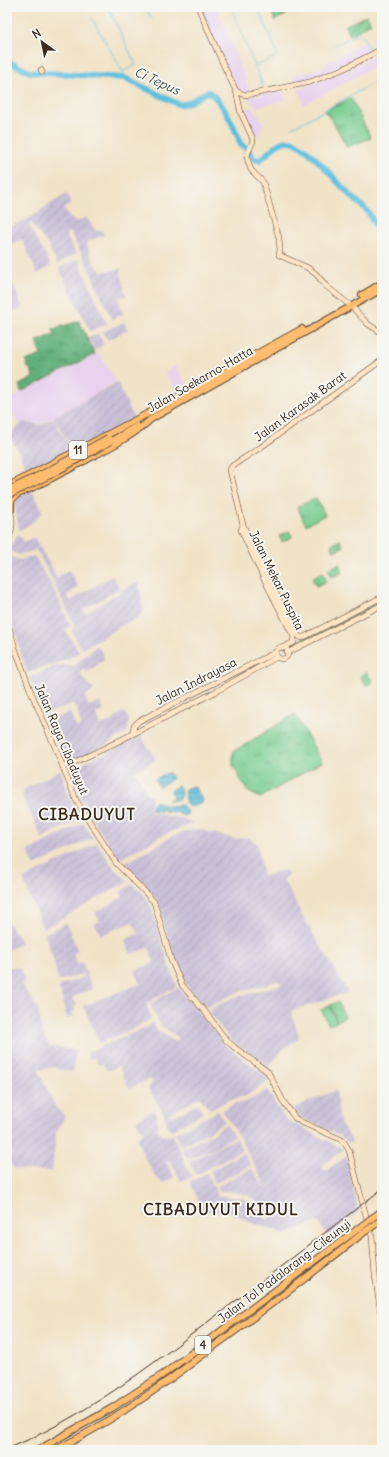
<svg xmlns="http://www.w3.org/2000/svg" width="389" height="1457" viewBox="0 0 389 1457" font-family="Delius,sans-serif">
<defs>
<pattern id="industrial-furrows" width="10" height="10" patternUnits="userSpaceOnUse"><rect width="10" height="10" fill="#c9bfd7"/><path d="M-1 1l2-2M0 10L10 0M9 11l2-2" fill="none" stroke="#aea4b8"/></pattern>
<pattern id="grass-tufts" width="24" height="20" patternUnits="userSpaceOnUse"><rect width="24" height="20" fill="#79cd91"/><path d="M3 7l-1-3M5 7V3M7 7l1-3M15 17l-1-3M17 17v-4M19 17l1-3" fill="none" stroke="#64a776"/></pattern>
<pattern id="forest-crowns" width="20" height="18" patternUnits="userSpaceOnUse"><rect width="20" height="18" fill="#62b07b"/><path d="M2 6a3 3 0 1 1 6 0M12 15a3 3 0 1 1 6 0" fill="none" stroke="#528f64"/></pattern>
<pattern id="garden-furrows" width="10" height="10" patternUnits="userSpaceOnUse"><rect width="10" height="10" fill="#79cd91"/><path d="M-1 1l2-2M0 10L10 0M9 11l2-2" fill="none" stroke="#64a776"/></pattern>
<pattern id="water-rules" width="6" height="5" patternUnits="userSpaceOnUse"><rect width="6" height="5" fill="#5ebfdd"/><path d="M0 2.5h6" fill="none" stroke="#4f9bb3"/></pattern>
</defs>
<rect width="100%" height="100%" fill="#f6f6f2"/>
<filter id="ink" filterUnits="userSpaceOnUse"><feTurbulence type="fractalNoise" baseFrequency=".025" numOctaves="2"/><feDisplacementMap in="SourceGraphic" scale="8" xChannelSelector="R" yChannelSelector="G"/><feConvolveMatrix kernelMatrix="1 2 1 2 8 2 1 2 1" color-interpolation-filters="sRGB"/></filter>
<filter id="wash" filterUnits="userSpaceOnUse"><feTurbulence type="fractalNoise" baseFrequency=".012" numOctaves="4" result="noise"/><feDisplacementMap in="SourceGraphic" scale="16" xChannelSelector="R" yChannelSelector="G"/><feGaussianBlur stdDeviation="0.9" result="paint"/><feColorMatrix in="noise" values="0 0 0 0 0 0 0 0 0 0 0 0 0 0 0 0 0 1.4 0 .05"/><feComposite in="paint" operator="in"/></filter>
<g filter="url(#wash)">
<rect width="100%" height="100%" fill="#f1e3c7"/>
<g fill="#e8d2ee">
<path d="M199 7H216L251 93 241 92 234 86Z"/>
<path d="M382 33V44L376 47 371 39Z"/>
<path d="M365 42 369 51 317 79 296 84 292 76 317 70 327 65 326 63Z"/>
<path d="M373 55 378 64 304 105 299 89 338 74Z"/>
<path d="M282 91 286 100 256 107 247 97Z"/>
<path d="M252 107 264 124 260 128 262 133 252 136 242 111Z"/>
<path d="M99 353 116 381 52 419 40 424 22 422 20 424 17 420 9 407H7V400Z"/>
<path d="M175 366 189 387 178 394 165 372Z"/>
</g>
<g fill="url(#industrial-furrows)">
<path d="M67 194 71 205 64 208 70 218 77 222 86 217 96 231 102 230 104 235 86 242 94 264 102 272 120 269 126 296 118 297 123 314 112 319 85 261 71 233 67 232 66 235 76 254 57 264 48 245 31 223 29 225 51 266 37 274 22 239 7 246V228L32 217 48 205Z"/>
<path d="M78 259 107 324 90 331 59 268Z"/>
<path d="M7 270 23 308 8 314 7 312Z"/>
<path d="M124 322 128 330 108 340 102 332Z"/>
<path d="M98 334 104 344 95 350 88 338Z"/>
<path d="M117 382 134 418 73 450 53 417Z"/>
<path d="M53 419 72 450 28 473 21 458 22 457 10 437 13 431 23 422 40 425Z"/>
<path d="M29 491H32L43 511 35 521 19 530 13 500Z"/>
<path d="M18 535 25 542 34 537 57 577 69 570 78 587 67 595 70 601 112 576 120 588 83 610 85 614 133 584 139 583 143 612 139 617 124 624 82 649 71 631 75 626 39 554 35 550 20 555 8 551Z"/>
<path d="M7 556 20 560 34 556 51 584 71 626 65 630 79 652 70 658 27 673 7 602Z"/>
<path d="M96 646 99 648 103 654 104 660 87 672 84 669 80 672 82 677 94 690 85 696 88 706 100 702 104 711 96 713 101 725 112 721 123 711 129 719 127 732 88 756 65 759 47 722 70 712 76 727 81 726 77 708 72 704 44 715 38 704 30 677 56 666 66 665 73 667Z"/>
<path d="M141 736 156 760 135 771 147 794 152 796 150 812 184 819 193 823 163 835 118 860 80 798 69 769 102 755Z"/>
<path d="M61 770 64 782 72 804 82 818 42 838 23 797 24 789Z"/>
<path d="M83 823 93 838 34 866 28 851Z"/>
<path d="M199 829 234 839 248 837 257 844 263 876 285 870 288 875 283 879 303 917 348 992 291 1011 299 1035 298 1039 282 1050 269 1068 263 1062 231 1041 209 1012 216 1006 233 998 280 985 281 983 278 981 252 989 240 991 207 1007 193 993 183 980 175 963 157 900 142 884 124 869 122 865 171 837 183 832Z"/>
<path d="M97 843 116 871 129 881 43 929 23 879Z"/>
<path d="M132 884 143 893 151 906 168 963 177 986 146 1003 151 1017 145 1023 100 1043 83 1006 140 984 135 970 154 963 149 948 131 954 125 940 139 933 132 922 101 935 95 924 100 921 95 913 123 897 120 892Z"/>
<path d="M7 921 19 937 21 943 8 950 7 954Z"/>
<path d="M66 923 78 951 73 954 77 964 82 962 92 989 72 997 77 1005 74 1007 75 1011 72 1012 74 1016 67 1019 59 986 85 977 84 974 58 981 52 954 44 934Z"/>
<path d="M10 967 20 968 25 979 22 985 38 1009 42 1032 49 1046 76 1050 73 1072 60 1070 55 1067 38 1070 56 1108 63 1113 64 1118 56 1133 52 1171 15 1169 7 1161V968Z"/>
<path d="M178 987 226 1046 249 1063 270 1080 246 1096 229 1100 210 1110 200 1097 170 1113V1116H174L198 1104 203 1113 172 1130 168 1127 164 1114 148 1088 153 1081 150 1079 129 1089 119 1066 107 1071 103 1064H97L95 1057 89 1059 88 1052 147 1027 152 1022 158 1031 176 1042 178 1041V1037L161 1026 150 1004Z"/>
<path d="M267 1090 285 1119 343 1149 323 1165 322 1169 326 1171 347 1156 358 1212 328 1236 318 1222 306 1225 284 1235 276 1230 251 1223 231 1212H203L201 1206 190 1182 207 1173 218 1196 244 1198 256 1207 267 1219H270L271 1216 260 1205 248 1195 227 1191 220 1192 217 1186 252 1169 264 1187H266L239 1136 222 1110 235 1103 246 1102Z"/>
<path d="M336 1090 340 1122 353 1143H349L338 1135 303 1119 294 1113V1108Z"/>
<path d="M153 1110H155L157 1116V1128L159 1133 163 1136 173 1135 192 1177 186 1179 181 1181 171 1162 168 1160 166 1161 174 1177 163 1183 156 1177 144 1157 137 1138 144 1132 136 1121Z"/>
<path d="M218 1111 225 1122 212 1130 181 1146 175 1133Z"/>
<path d="M226 1124 234 1136 217 1147 188 1160 182 1149 214 1133Z"/>
<path d="M236 1138 242 1150 196 1175 189 1162Z"/>
<path d="M244 1152 251 1166 215 1183 210 1171Z"/>
</g>
<g fill="url(#grass-tufts)" stroke="#5a7c58">
<path d="M351 98 371 138 347 147 334 123 324 111Z"/>
<path d="M316 498 325 515 306 525 297 507Z"/>
<path d="M289 531 292 537 282 542 279 536Z"/>
<path d="M340 540 343 547 334 551 331 545Z"/>
<path d="M339 564 343 572 332 577 328 569Z"/>
<path d="M323 572 327 581 316 586 312 578Z"/>
<path d="M380 601V603L329 629 328 628Z"/>
<path d="M321 629 324 630V632L288 650V646Z"/>
<path d="M295 714 322 762 260 798 247 791 233 765V752Z"/>
</g>
<path fill="url(#forest-crowns)" stroke="#4e6d4c" d="M79 321 95 354 21 392 19 385 31 379 33 376 30 368H28L26 361 41 355 37 341 55 334 53 329Z"/>
<path fill="url(#garden-furrows)" stroke="#5a7c58" d="M367 15 371 23 350 35 345 26Z"/>
<g fill="#79cd91" stroke="#5a7c58">
<path d="M284 8 286 15 275 20 272 12Z"/>
<path d="M366 672 373 682 366 686 360 676Z"/>
<path d="M338 1002 345 1017 337 1021 330 1005Z"/>
<path d="M329 1006 337 1022 329 1025 321 1010Z"/>
</g>
<g fill="url(#water-rules)" stroke="#4c747e">
<path d="M169 773 172 779 159 787 155 779 163 775Z"/>
<path d="M178 786 181 791 180 798 172 801 168 800 173 798 171 790Z"/>
<path d="M194 786 203 801 202 803 189 807C184 803 184 796 185 789Z"/>
<path d="M155 801 163 804 161 811 151 810 153 803Z"/>
<path d="M164 805 177 807 178 805H182L188 813 185 816 175 812 164 811 163 810Z"/>
</g>
<g fill="none" stroke-linecap="round" stroke-linejoin="round">
<g stroke="#5ebfdd" stroke-width="1">
<path d="M108 7 136 65 122 72"/>
<path d="M145 7 151 18"/>
<path d="M201 7 209 26"/>
<path d="M231 7 264 89"/>
<path d="M91 17 123 72"/>
<path d="M335 45 359 33 362 35 371 51"/>
<path d="M374 55 382 70"/>
<path d="M353 61 382 45"/>
<path d="M257 65 278 56 258 7"/>
<path d="M124 74 125 78"/>
<path d="M364 88 382 78"/>
<path d="M339 102 363 89"/>
<path d="M312 117 338 103"/>
<path d="M293 127 312 117"/>
</g>
<path stroke="#5ebfdd" stroke-width="6" d="M7 61 30 72 125 78 178 104C191 106 198 94 209 92 225 104 235 128 241 145L247 148 254 159 259 160C269 155 275 141 289 141 305 141 339 185 352 197 357 202 363 206 368 212 373 219 375 228 382 235"/>
</g>
</g>
<g filter="url(#ink)">
<g fill="none" stroke-linecap="round" stroke-linejoin="round">
<g stroke="#564637" stroke-width="6">
<g id="secondary">
<path d="M198 7 223 64 236 91 241 113 252 137 253 141 247 155 248 161 251 170 263 182 279 238 280 250 279 255 308 268 316 274 326 286 351 306 368 324 382 333"/>
<path d="M41 70 42 72"/>
<path d="M236 91 245 95 253 94 310 82 343 69 382 49"/>
<path d="M7 502C14 517 14 528 7 542"/>
<path d="M243 525 241 530 263 577 294 637 293 643"/>
<path d="M7 620 15 648 31 692 55 747 76 800 116 863 145 892 154 902 171 960 182 985 206 1013 226 1040 234 1047 268 1072 283 1101 295 1118 301 1122 340 1139 344 1142 349 1150 365 1212 372 1236 375 1275 382 1320"/>
<path d="M303 637H300L298 635 266 575 243 525 230 470 232 466 261 447 382 360"/>
<path d="M302 638 382 597"/>
<circle cx="282" cy="653" r="6"/>
<path d="M283 648 294 642"/>
<path d="M287 653 382 605"/>
<path d="M132 734 134 726 139 721 276 652"/>
<path d="M63 766 75 762 103 749 215 692 277 657"/>
</g>
</g>
<g stroke="#564637" stroke-width="8">
<g id="highway">
<path d="M362 295 382 283"/>
<path d="M111 441 137 426"/>
<path d="M7 487 145 415 302 329"/>
<path d="M16 495C44 483 70 469 97 454 116 444 135 434 151 419L382 289"/>
<path d="M11 510V501L17 494"/>
<path d="M372 1218 382 1211"/>
<path d="M373 1226 382 1219"/>
<path d="M38 1450 112 1408 165 1373 359 1228"/>
<path d="M55 1450C112 1422 163 1385 213 1347 264 1310 314 1272 363 1233"/>
</g>
</g>
<use href="#secondary" stroke="#ffe4c6" stroke-width="5"/>
<use href="#highway" stroke="#febc70" stroke-width="6"/>
<path stroke="#3b2a1e" stroke-width="1" d="M7 1449C83 1418 149 1367 213 1318 270 1275 326 1232 382 1189"/>
<g stroke="#564637" stroke-width="8" stroke-linecap="butt">
<g id="highway-bridge">
<path d="M7 491 50 470 108 438"/>
<path d="M7 496 52 474 111 441"/>
<path d="M359 1228 372 1218"/>
<path d="M363 1233 373 1226"/>
</g>
</g>
<use href="#highway-bridge" stroke="#febc70" stroke-width="6"/>
</g>
</g>
<g text-anchor="middle" dominant-baseline="central" stroke-width="4" stroke-linejoin="round" paint-order="stroke">
<g fill="#f6f6f2" stroke="#73675e" stroke-width="1">
<rect x="69" y="441" width="18" height="18" rx="3"/>
<rect x="195" y="1336" width="16" height="18" rx="3"/>
</g>
<g font-size="11" font-weight="bold" fill="#3b2a1e">
<text x="78" y="450">11</text>
<text x="203" y="1345">4</text>
</g>
<g font-size="12" fill="#3b2a1e" stroke="#f6f6f2">
<text transform="translate(200 379) rotate(-30)">Jalan Soekarno-Hatta</text>
<text transform="translate(300 406) rotate(-36)">Jalan Karasak Barat</text>
<text transform="translate(277 580) rotate(64)">Jalan Mekar Puspita</text>
<text transform="translate(196 681) rotate(-27)">Jalan Indrayasa</text>
<text transform="translate(62 739) rotate(67)">Jalan Raya Cibaduyut</text>
<text transform="translate(284 1271) rotate(-37)">Jalan Tol Padalarang–Cileunyi</text>
</g>
<g font-size="13" font-style="italic" fill="#465757" stroke="#f6f6f2">
<text transform="translate(157 81) rotate(25)">Ci Tepus</text>
</g>
<g font-size="16" font-weight="bold" letter-spacing="1" fill="#3b2a1e" stroke="#f6f6f2">
<text x="87" y="814">CIBADUYUT</text>
<text x="221" y="1209">CIBADUYUT KIDUL</text>
</g>
</g>
<rect width="389" height="1457" fill="none" stroke="#f6f6f2" stroke-width="24"/>
<g transform="translate(42 42) rotate(327)" stroke="#f6f6f2" stroke-width="3" paint-order="stroke">
<path d="M0-3L7 15L0 10L-7 15Z" fill="#3b2a1e"/>
<text y="-6" font-size="11" font-weight="bold" text-anchor="middle" fill="#3b2a1e">N</text>
</g>
</svg>
